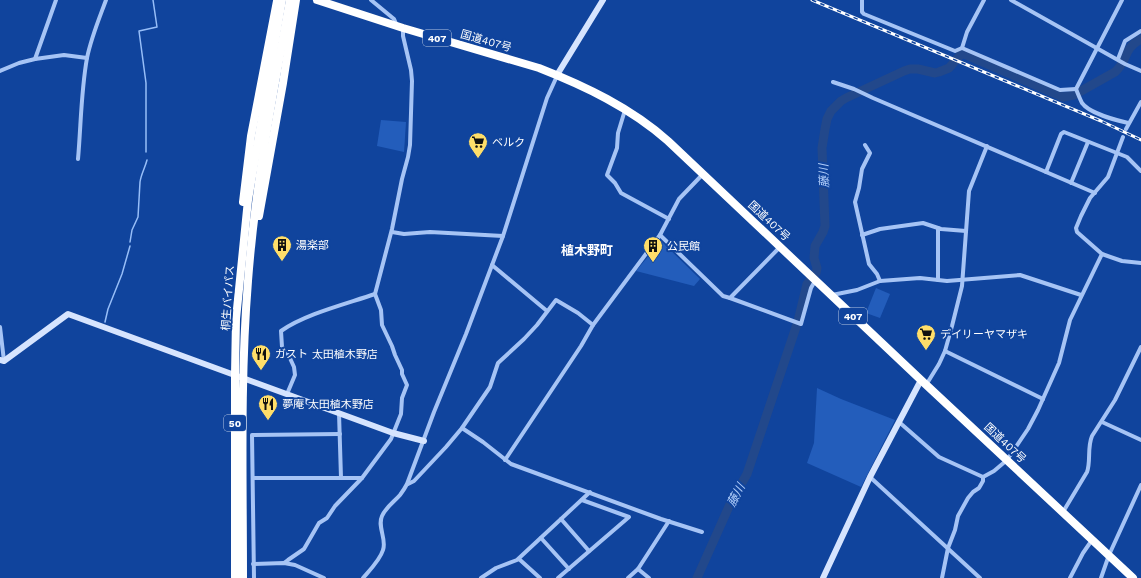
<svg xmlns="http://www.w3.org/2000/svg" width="1141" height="578" viewBox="0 0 1141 578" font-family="'Work Sans','Noto Sans JP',sans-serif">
<rect width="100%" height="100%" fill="#10449d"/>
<g fill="#235dbb">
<path d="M381 120 406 122 404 152 377 146Z"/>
<path d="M661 241 700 279 694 286 636 271Z"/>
<path d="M876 288 890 294 880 318 866 313Z"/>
<path d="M817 388 841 399 895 420 861 487 807 463 814 443Z"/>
</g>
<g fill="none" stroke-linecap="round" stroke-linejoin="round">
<g stroke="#97bef8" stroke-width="1.5">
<path d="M146 152V83L139 31 157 27 153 0"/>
<path d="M130 242 132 230 138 217 140 182C141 174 145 168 147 160"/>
<path d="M105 322 108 309 122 274 130 246"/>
</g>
<path stroke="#22488b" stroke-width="9" d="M697 578 731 502 747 474 798 321 807 284 816 273 817 268 814 258 815 246 823 232 825 226 822 148 825 129 827 119 831 111 841 101 846 98 904 71 910 69H918L935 73 939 72 949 68 962 53 1063 97 1074 95 1115 72C1129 60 1122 49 1141 39"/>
<g stroke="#a6c4f5" stroke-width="4">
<path d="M371 0 394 19 397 26"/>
<path d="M862 0V12L864 14 955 51 962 48 967 32 984 0"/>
<path d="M1011 0 1125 64 1141 71"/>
<path d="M962 48 1060 90 1076 89"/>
<path d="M35 59 56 0"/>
<path d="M1118 59 1125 41 1141 31"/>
<path d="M0 71 19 63 35 59 64 55 87 58"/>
<path d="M833 82 854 89 873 98 1095 193"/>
<path d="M1076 89 1122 0"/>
<path d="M1076 89C1078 94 1080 99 1082 103 1090 114 1116 120 1128 123"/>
<path d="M625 110 618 133 617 148 607 175 615 183 621 193 669 219"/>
<path d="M1126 129 1141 102"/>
<path d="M1123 137 1108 177 1090 198 1081 216 1076 228 1077 232 1102 254 1122 261 1141 263"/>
<path d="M865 145 870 153 862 169 859 188 855 202 869 264 877 274 880 281"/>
<path d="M78 159C81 125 81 91 87 58 91 38 99 19 106 0"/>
<path d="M1046 172 1061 134 1064 132 1127 157 1141 171"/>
<path d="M1071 183 1088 142"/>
<path d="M938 228V280"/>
<path d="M392 232 404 234 430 232 503 236"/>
<path d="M660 235 723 296 730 298 780 247"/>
<path d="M862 235 880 229 923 223 941 229 966 231"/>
<path d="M492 265 547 311"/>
<path d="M832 295 857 290 880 281 920 278 947 281 1020 275 1081 295"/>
<path d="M730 298 801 324 811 288 815 281"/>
<path d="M0 327 4 361"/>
<path d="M945 351 1043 399"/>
<path d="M926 385 939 364 945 351 952 326 962 286 969 191 987 146"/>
<path d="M287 394 295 375 294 367 289 356 282 347 281 331C305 314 346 304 375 294"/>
<path d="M339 413 341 478"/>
<path d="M899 422 939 457 983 477"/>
<path d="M1102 422 1141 440"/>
<path d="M462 428 483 442 511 464 661 519 702 532"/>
<path d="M505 460 581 346 593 325 660 235 679 199 703 174"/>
<path d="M870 477 980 578"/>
<path d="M253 478H362"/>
<path d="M408 484 414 481 446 447 462 428 490 387 498 363 524 339 537 325 556 300 578 313 593 325"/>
<path d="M1063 512 1087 472C1091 461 1087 448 1092 436L1115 400 1141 347"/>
<path d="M561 519 589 551"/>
<path d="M541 538 569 569"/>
<path d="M519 559 540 578"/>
<path d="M284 563 288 560 304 549 319 523 327 518 335 506 362 478 391 439 401 414 402 398 407 385 402 374V370L395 355 392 346 382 325 381 310 375 294 392 229 402 179 408 157 410 145 412 81 411 70 403 36V28"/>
<path d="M253 564 284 563 295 565 324 578"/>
<path d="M638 569 649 578"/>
<path d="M254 578 252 435 340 434"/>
<path d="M363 578C370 570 380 560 383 550 387 539 377 527 382 516 386 507 394 502 400 495 403 491 405 488 407 484L434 412 466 334 503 236 547 98 557 76"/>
<path d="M481 578 496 568 517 560 590 492"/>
<path d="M558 578 629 517 582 500"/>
<path d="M628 578 638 569 669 521"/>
<path d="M942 578 948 548 955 530 958 516 968 498 973 492 979 488 983 481V477L994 471 1007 460 1028 429 1038 410 1059 363 1070 320 1102 254"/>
<path d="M1070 578 1083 553 1092 540"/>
<path d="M1101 578 1109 555 1141 485"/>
</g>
<g stroke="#d6e4fe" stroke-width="6">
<path d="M557 75 603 0"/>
<path d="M0 360 4 361 68 314 393 433 424 441"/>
<path d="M823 578 870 477 921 380"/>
</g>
<g stroke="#fff" stroke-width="8">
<path d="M317 0 403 28 539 68C585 86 631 108 668 141L921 380 1133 578"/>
<path d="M243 202 251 136 277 1"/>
<path d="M259 216 283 83 296 0"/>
<path d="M235 578V375L236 319 248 200 282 0"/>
<path d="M243 578C243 479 240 380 248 281 255 187 273 93 290 0"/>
</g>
<g stroke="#fff" stroke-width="3">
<path id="rail" d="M812 0 1101 121 1141 140"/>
</g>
<use href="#rail" stroke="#10449d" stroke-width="1.5" stroke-dasharray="4.5" stroke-linecap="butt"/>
</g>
<defs>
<g id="supermarket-pin" transform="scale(1)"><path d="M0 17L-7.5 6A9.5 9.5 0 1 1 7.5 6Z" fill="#ffde69" stroke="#10449d"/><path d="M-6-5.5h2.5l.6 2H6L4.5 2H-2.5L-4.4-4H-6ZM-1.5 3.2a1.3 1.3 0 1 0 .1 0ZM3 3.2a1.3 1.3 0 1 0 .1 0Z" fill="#111"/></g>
<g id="building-pin" transform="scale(1)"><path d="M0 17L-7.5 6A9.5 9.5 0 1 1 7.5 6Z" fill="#ffde69" stroke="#10449d"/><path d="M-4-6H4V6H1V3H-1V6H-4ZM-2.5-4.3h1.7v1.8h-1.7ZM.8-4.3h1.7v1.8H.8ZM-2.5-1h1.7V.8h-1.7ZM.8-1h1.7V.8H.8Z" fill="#111"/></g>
<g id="restaurant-pin" transform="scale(1)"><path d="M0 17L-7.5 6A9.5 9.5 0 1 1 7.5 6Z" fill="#ffde69" stroke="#10449d"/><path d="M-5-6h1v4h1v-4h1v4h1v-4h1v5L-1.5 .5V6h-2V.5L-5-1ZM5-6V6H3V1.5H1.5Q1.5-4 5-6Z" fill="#111"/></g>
</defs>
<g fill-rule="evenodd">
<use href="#supermarket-pin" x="478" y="142"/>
<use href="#building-pin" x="282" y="245"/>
<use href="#building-pin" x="653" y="246"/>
<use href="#supermarket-pin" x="926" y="334"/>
<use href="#restaurant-pin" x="261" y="354"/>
<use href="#restaurant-pin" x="268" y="404"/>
</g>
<g text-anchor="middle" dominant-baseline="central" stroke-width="4" stroke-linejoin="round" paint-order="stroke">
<g fill="#10449d" stroke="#b7c7e2" stroke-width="1">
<rect x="423" y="30" width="28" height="16" rx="3"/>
<rect x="839" y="308" width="28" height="16" rx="3"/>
<rect x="224" y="415" width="22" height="16" rx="3"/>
</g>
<g font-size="10" font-weight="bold" fill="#fff">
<text x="437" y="38">407</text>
<text x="853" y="316">407</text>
<text x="235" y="423">50</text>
</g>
<g font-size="11" fill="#fff" stroke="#10449d">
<text transform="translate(486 41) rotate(16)">国道407号</text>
<text transform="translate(769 221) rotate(43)">国道407号</text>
<text transform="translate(228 298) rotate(-86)">桐生バイパス</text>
<text transform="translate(1005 443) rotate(43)">国道407号</text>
</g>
<g font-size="11" fill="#fff" stroke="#10449d" text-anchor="start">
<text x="492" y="142">ベルク</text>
<text x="296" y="245">湯楽部</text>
<text x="667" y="246">公民館</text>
<text x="940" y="334">デイリーヤマザキ</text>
<text x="275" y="354">ガスト 太田植木野店</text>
<text x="282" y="404">夢庵 太田植木野店</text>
</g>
<g font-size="12" font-style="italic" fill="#b2cffb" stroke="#10449d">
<text transform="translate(824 176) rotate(-92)">藤川</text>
<text transform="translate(736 495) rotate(-62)">藤川</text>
</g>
<g font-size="13" font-weight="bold" fill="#fff" stroke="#10449d">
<text x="587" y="250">植木野町</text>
</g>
</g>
</svg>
